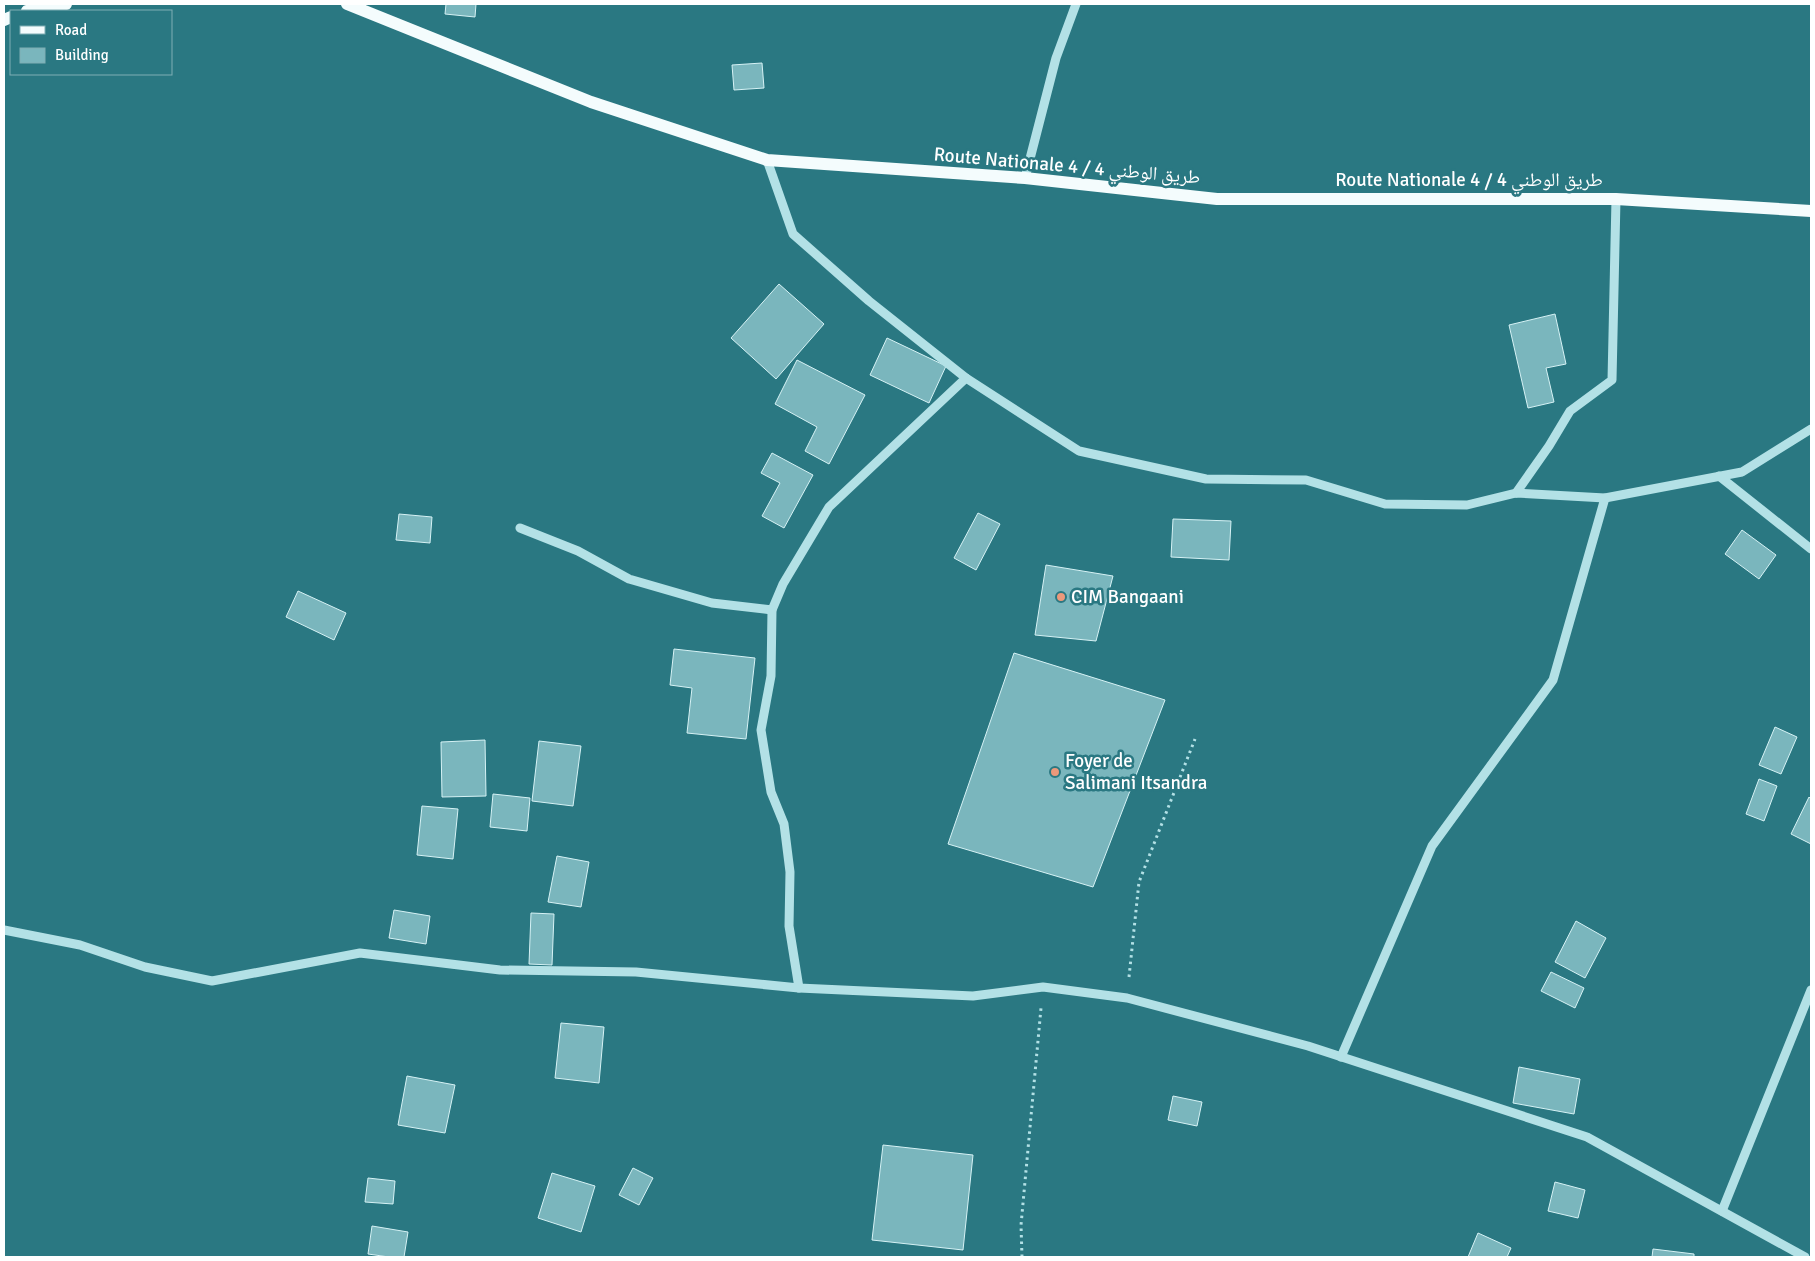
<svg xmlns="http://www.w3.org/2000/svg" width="1815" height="1261" viewBox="0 0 1815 1261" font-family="Signika,'Noto Naskh Arabic',sans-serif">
<rect width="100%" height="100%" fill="#2a7882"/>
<g fill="#7ab6bd" stroke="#d6f2f5">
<path d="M446 4H476L475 17 445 14Z"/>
<path d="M762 63 764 88 734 90 732 65Z"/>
<path d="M779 284 824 324 776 379 731 338Z"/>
<path d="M1555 314 1566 364 1546 368 1554 402 1528 408 1509 325Z"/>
<path d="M887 338 946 366 929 403 870 375Z"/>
<path d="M797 360 865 395 829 464 805 451 817 427 775 404Z"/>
<path d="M772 453 813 475 784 528 762 516 780 483 761 473Z"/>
<path d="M978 513 1000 524 976 570 954 558Z"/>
<path d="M399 514 432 517 430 543 396 540Z"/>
<path d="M1173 519 1231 521 1229 560 1171 557Z"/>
<path d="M1742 530 1776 555 1759 579 1725 554Z"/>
<path d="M1046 565 1113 576 1096 641 1035 635Z"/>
<path d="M298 591 346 613 334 640 286 617Z"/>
<path d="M674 649 755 658 746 739 687 733 692 688 670 685Z"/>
<path d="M1014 653 1165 700 1093 887 948 844Z"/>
<path d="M1775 727 1797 737 1781 774 1759 765Z"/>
<path d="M485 740 486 796 442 797 441 742Z"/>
<path d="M539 741 581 746 573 806 532 801Z"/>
<path d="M1759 779 1777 786 1764 821 1746 814Z"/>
<path d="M493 794 530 798 527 831 490 827Z"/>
<path d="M1809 797 1811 799V844L1791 834Z"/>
<path d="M422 806 458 809 453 859 417 855Z"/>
<path d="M557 856 589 862 581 907 548 902Z"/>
<path d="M394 910 430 916 426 944 389 938Z"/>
<path d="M531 913 554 914 552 965 529 964Z"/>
<path d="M1576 921 1606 938 1585 978 1555 962Z"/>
<path d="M1551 972 1584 988 1575 1008 1541 991Z"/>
<path d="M561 1023 604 1027 599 1083 555 1078Z"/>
<path d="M1519 1067 1580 1079 1574 1114 1513 1103Z"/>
<path d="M407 1076 455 1085 445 1133 398 1125Z"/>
<path d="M1173 1096 1202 1102 1197 1126 1168 1120Z"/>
<path d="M883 1145 973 1155 963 1250 872 1240Z"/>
<path d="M633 1168 653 1178 639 1205 619 1195Z"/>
<path d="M552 1173 595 1186 581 1232 538 1218Z"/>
<path d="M368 1178 395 1181 393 1204 365 1202Z"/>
<path d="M1555 1182 1585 1190 1578 1218 1548 1211Z"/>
<path d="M372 1226 408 1232 404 1257H389L368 1254Z"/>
<path d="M1478 1233 1511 1248 1507 1257H1468Z"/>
<path d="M1653 1249 1694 1254V1257H1652Z"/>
</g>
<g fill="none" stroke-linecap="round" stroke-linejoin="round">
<g stroke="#b3e1e6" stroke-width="3" stroke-dasharray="2.5 4" stroke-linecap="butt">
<path d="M1129 977 1139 882 1195 739"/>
<path d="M1022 1257 1021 1225 1041 1008"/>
</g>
<g stroke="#b3e1e6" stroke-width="9">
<path d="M767 160 793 234 869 301 966 378 829 507 783 584 772 610 771 676 761 730 771 792 784 824 790 872 789 926 799 988"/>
<path d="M1025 178 1056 58 1076 4"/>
<path d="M966 378 1079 451 1206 479 1306 480 1385 504 1467 505 1516 493 1605 498 1742 472 1811 429"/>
<path d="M1719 476 1811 549"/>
<path d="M1516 493 1549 446 1570 411 1612 380 1616 199"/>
<path d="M520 528 578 551 629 579 712 603 772 610"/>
<path d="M4 930 80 945 145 967 212 981 360 953 500 970 636 972 799 988 973 996 1043 987 1127 998 1308 1046 1587 1137 1805 1257"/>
<path d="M1341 1057 1432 846 1553 680 1605 498"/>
<path d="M1722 1211 1811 990"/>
</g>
<g stroke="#f4fcfd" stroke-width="12">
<path d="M347 4 591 102 767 160 1025 178 1217 199H1616L1811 211"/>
<path d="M27 11 66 4"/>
<path d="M4 20 11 17"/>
</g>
</g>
<g fill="#ec997b" stroke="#2a7882" stroke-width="2">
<circle cx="1061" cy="597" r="5"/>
<circle cx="1055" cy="772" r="5"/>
</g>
<g text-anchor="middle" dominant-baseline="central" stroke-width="5" stroke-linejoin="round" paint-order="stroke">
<g font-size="19" fill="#fff" stroke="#2a7882">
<text transform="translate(1067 166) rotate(5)">Route Nationale 4 / طريق الوطني 4</text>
<text x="1469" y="180">Route Nationale 4 / طريق الوطني 4</text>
</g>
<g font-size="19" fill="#fff" stroke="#2a7882" text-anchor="start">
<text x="1071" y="597">CIM Bangaani</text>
<text x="1065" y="761">Foyer de<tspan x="1065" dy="22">Salimani Itsandra</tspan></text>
</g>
</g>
<rect width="1815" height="1261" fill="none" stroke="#ffffff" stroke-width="10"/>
<rect x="10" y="10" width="162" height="65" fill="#2a7882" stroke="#7faeb4"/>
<rect x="20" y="26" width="25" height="8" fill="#f4fcfd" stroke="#7faeb4"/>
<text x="55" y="35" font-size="15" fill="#ffffff">Road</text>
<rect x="20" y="48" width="25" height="15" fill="#7ab6bd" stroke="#7faeb4"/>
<text x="55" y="60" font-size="15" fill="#ffffff">Building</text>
</svg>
